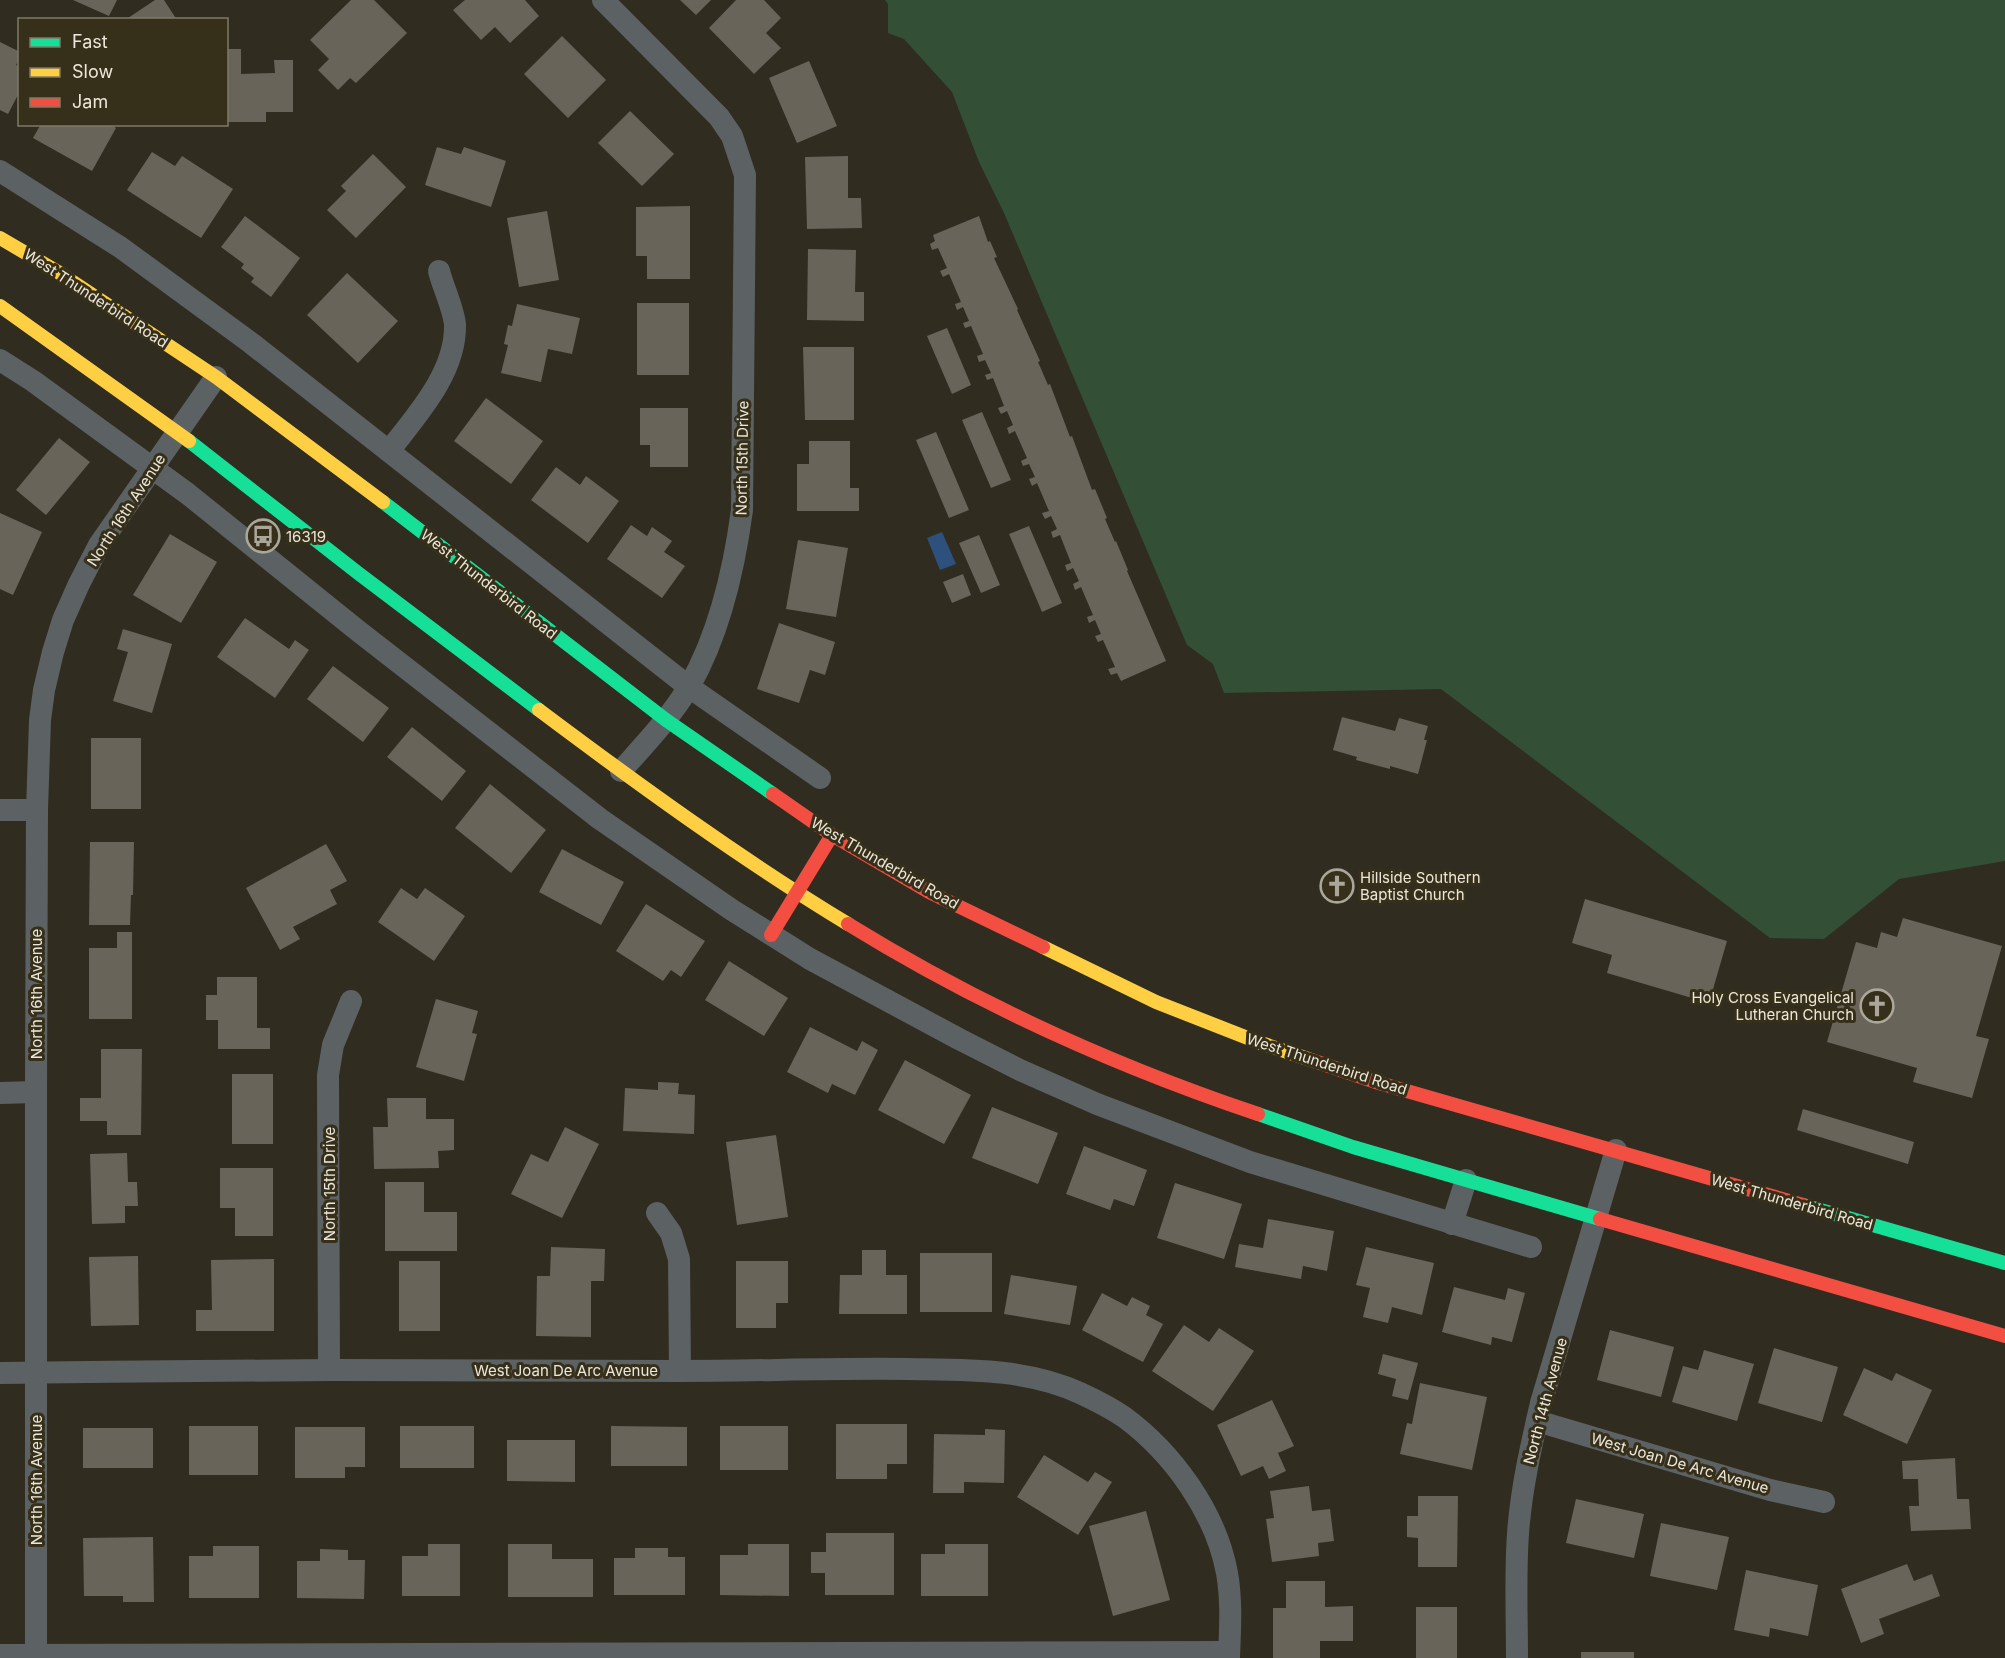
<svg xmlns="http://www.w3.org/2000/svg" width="2005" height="1658" viewBox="0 0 2005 1658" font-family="Inter,sans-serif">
<rect width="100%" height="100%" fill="#302c20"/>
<path fill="#334f36" d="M885 0H2005V861L1899 879 1824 939 1770 938 1441 689 1224 693 1213 664 1187 645 1004 213 979 162 952 92 904 39 888 33V4Z"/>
<path fill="#2d517c" d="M942 532 956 564 940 570 927 538Z"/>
<g fill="#69645a">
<path d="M73 0H117L109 16Z"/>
<path d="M155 0H164L177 20H125Z"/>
<path d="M351 0H374L407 33 356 83 350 78 338 90 318 70 329 59 310 40Z"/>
<path d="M465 0H525L539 16 510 43 495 27 481 40 453 10Z"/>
<path d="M680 0H711L696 15Z"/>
<path d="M736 0H764L781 18 766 33 781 48 754 74 709 28Z"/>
<path d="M562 36 606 80 568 118 524 74Z"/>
<path d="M0 42 20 52V57L16 65 20 67V91L8 114 0 110Z"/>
<path d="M226 49H241V74L275 73 274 60H293V112H266V122H226Z"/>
<path d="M809 61 837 126 797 143 769 78Z"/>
<path d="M630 111 674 154 642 186 598 143Z"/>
<path d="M41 124H110L116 128 92 171 33 138Z"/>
<path d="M437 147 461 154 464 147 506 161 491 207 425 185Z"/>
<path d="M152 152 175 166 182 156 233 189 201 238 127 190Z"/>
<path d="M373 154 406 187 356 238 327 210 346 191 341 186Z"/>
<path d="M848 156V198H861L862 228 807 229 805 157Z"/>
<path d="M690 206V279H647V256H636V207Z"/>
<path d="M547 211 559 280 519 287 507 218Z"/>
<path d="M245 216 300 258 271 297 251 282 254 278 241 268 244 264 221 247Z"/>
<path d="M979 216 988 242 990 241 997 257 994 258 1018 309 1017 310 1040 361 1038 362 1048 385 1050 384 1070 437 1072 436 1092 490 1095 489 1107 518 1105 519 1115 542 1116 541 1128 570 1127 571 1166 661 1121 681 1117 673 1111 675 1108 669 1115 667 1103 640 1098 642 1095 636 1101 634 1095 620 1089 623 1087 617 1093 615 1081 587 1075 590 1073 584 1079 581 1073 568 1067 571 1065 565 1071 563 1060 535 1053 538 1051 532 1057 529 1051 516 1045 519 1042 513 1049 511 1037 483 1032 486 1029 479 1035 477 1029 464 1023 466 1021 461 1027 458 1015 431 1009 434 1007 428 1013 425 1007 411 1001 414 998 408 1004 406 993 378 987 380 985 375 991 373 985 360 979 362 977 356 983 354 971 326 965 328 963 323 969 321 963 307 957 310 955 304 961 302 949 274 943 277 940 271 947 268 938 248 932 250 930 244 935 241 933 235Z"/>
<path d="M808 249 856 250 855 292H864V321L807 320Z"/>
<path d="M347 273 398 321 358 363 307 315Z"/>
<rect x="637" y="303" width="52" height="72"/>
<path d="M517 304 580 318 572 354 548 349 541 382 501 373 508 345 504 344 508 325 512 326Z"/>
<path d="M947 328 971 385 952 394 927 336Z"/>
<path d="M803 347H854V420H805Z"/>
<path d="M486 398 543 441 511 484 454 441Z"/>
<path d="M640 408H688V467H650V445H640Z"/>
<path d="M982 412 1011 480 991 488 962 420Z"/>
<path d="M936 432 969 510 949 518 916 440Z"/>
<path d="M59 438 90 462 46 515 16 490Z"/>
<path d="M809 441H850V488H859V511H797V464H809Z"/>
<path d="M556 467 580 485 586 476 619 501 588 543 531 500Z"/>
<path d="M0 513 42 532 13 595 0 589Z"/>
<path d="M631 525 647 536 652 527 672 541 664 552 685 566 662 598 607 559Z"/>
<path d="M1029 526 1062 603 1042 612 1009 534Z"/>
<path d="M170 534 217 562 181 623 133 595Z"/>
<path d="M979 535 1000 585 981 593 959 543Z"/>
<path d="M798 540 848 548 836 617 786 609Z"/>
<path d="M963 574 971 595 952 603 943 582Z"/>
<path d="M245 618 289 649 295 640 309 650 275 698 217 657Z"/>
<path d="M779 623 835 642 825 675 810 670 799 703 757 689Z"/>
<path d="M123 629 172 644 152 713 113 701 128 652 117 649Z"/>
<path d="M333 666 389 708 363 742 307 699Z"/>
<path d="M1342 717 1395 731 1399 718 1428 726 1424 740H1427L1418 774 1390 766V769L1356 760 1357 757 1333 750Z"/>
<path d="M412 727 466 771 442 801 387 757Z"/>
<rect x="91" y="738" width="50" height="71"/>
<path d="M490 784 546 830 511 873 455 828Z"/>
<path d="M90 842H134L133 895H131L130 925H89Z"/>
<path d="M326 844 347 881 330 890 337 904 293 927 300 939 280 950 246 888Z"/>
<path d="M562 849 624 882 601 925 539 892Z"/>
<path d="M401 888 417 899 425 888 465 916 434 961 378 922Z"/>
<path d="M1585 899 1727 941 1709 1003 1607 973 1612 955 1572 943Z"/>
<path d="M646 904 705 941 681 977 671 970 663 981 616 951Z"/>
<path d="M1903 918 2002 946 1976 1036 1989 1039 1972 1098 1913 1082 1917 1068 1827 1042 1856 942 1877 948 1881 932 1897 937Z"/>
<path d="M117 932H132V1019H89V948H117Z"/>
<path d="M729 961 788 998 764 1036 705 1000Z"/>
<path d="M217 977H257V1028H270V1049H218V1020H206V995H217Z"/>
<path d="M436 999 478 1011 472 1033 477 1034 464 1081 416 1067Z"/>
<path d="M810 1027 857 1051 862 1041 878 1050 855 1095 832 1084 828 1093 787 1072Z"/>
<path d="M101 1049H142L141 1135H107V1121H80V1098H101Z"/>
<path d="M905 1060 971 1095 944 1144 878 1110Z"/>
<rect x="232" y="1074" width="41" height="70"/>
<path d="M658 1082 679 1083 678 1094 695 1095 694 1134 623 1131 625 1088 658 1090Z"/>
<path d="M387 1098H426V1119H454V1150L438 1151 439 1168 374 1169 373 1127H388Z"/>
<path d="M992 1107 1058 1133 1038 1184 972 1158Z"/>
<path d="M1803 1109 1914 1142 1908 1164 1797 1130Z"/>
<path d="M565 1127 599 1144 562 1218 511 1194 531 1154 548 1162Z"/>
<path d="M776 1135 788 1217 737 1225 726 1142Z"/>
<path d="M1084 1146 1147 1170 1134 1206 1114 1199 1110 1210 1066 1194Z"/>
<path d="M127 1153 128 1182H137L138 1206H125V1223L92 1224 90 1154Z"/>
<path d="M220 1168H273V1236H235V1208H220Z"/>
<path d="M385 1182H424V1212H457V1251H385Z"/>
<path d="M1175 1183 1242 1204 1224 1259 1157 1238Z"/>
<path d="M1268 1219 1334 1231 1327 1271 1303 1266 1301 1279 1235 1267 1239 1244 1263 1248Z"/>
<path d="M551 1247 605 1249 604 1281H591V1337L536 1336 537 1276H550Z"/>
<path d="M1366 1247 1434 1263 1422 1315 1392 1307 1388 1323 1363 1317 1370 1288 1356 1285Z"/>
<path d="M862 1250H886V1275H907V1314H839L840 1275H862Z"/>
<rect x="920" y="1253" width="72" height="59"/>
<path d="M138 1256 139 1325 91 1326 89 1257Z"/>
<path d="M274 1259V1331H196V1310H212L211 1260Z"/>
<rect x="399" y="1261" width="41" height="70"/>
<path d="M736 1261H788V1303H776V1328H736Z"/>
<path d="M1011 1275 1077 1286 1070 1325 1004 1314Z"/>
<path d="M1454 1287 1505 1300 1508 1288 1525 1293 1512 1342 1492 1337 1491 1345 1442 1332Z"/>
<path d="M1102 1293 1127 1306 1132 1297 1150 1306 1146 1315 1163 1324 1143 1362 1082 1330Z"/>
<path d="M1184 1325 1209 1342 1219 1328 1254 1351 1213 1411 1152 1371Z"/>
<path d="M1610 1330 1674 1347 1661 1397 1597 1380Z"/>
<path d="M1774 1348 1838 1367 1822 1422 1758 1403Z"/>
<path d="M1704 1350 1754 1364 1737 1421 1672 1402 1683 1366 1698 1370Z"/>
<path d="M1383 1354 1418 1363 1408 1400 1392 1396 1396 1379 1378 1374Z"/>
<path d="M1864 1368 1892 1381 1896 1373 1932 1390 1907 1444 1843 1415Z"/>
<path d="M1420 1383 1487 1397 1472 1470 1400 1454 1407 1423 1412 1424Z"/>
<path d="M1272 1400 1294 1446 1278 1453 1286 1471 1269 1479 1263 1466 1241 1476 1217 1425Z"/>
<path d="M836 1424H907V1464H887V1479H836Z"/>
<rect x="189" y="1426" width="69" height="49"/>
<rect x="400" y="1426" width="74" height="42"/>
<path d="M611 1426 687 1427V1466H611Z"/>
<rect x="720" y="1426" width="68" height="44"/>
<path d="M295 1427H365V1467H345V1478H295Z"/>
<rect x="83" y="1428" width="70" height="40"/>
<path d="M985 1429 1005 1430 1004 1483 964 1482V1493H933L934 1434 985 1435Z"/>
<path d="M507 1440H575V1482L507 1481Z"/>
<path d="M1044 1455 1088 1482 1095 1472 1112 1482 1078 1535 1017 1497Z"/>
<path d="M1955 1458 1957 1499H1969L1971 1529 1911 1531 1909 1506H1919L1918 1479H1903L1902 1461Z"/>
<path d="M1309 1486 1312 1511 1330 1509 1334 1541 1318 1543 1319 1556 1272 1562 1266 1519 1274 1518 1270 1491Z"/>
<path d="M1418 1496H1458L1457 1567H1418V1538L1407 1537V1516H1418Z"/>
<path d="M1576 1499 1644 1514 1634 1558 1566 1543Z"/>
<path d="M1146 1511 1170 1600 1113 1616 1089 1526Z"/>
<path d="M1661 1523 1729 1537 1717 1590 1650 1576Z"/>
<path d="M826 1533H894V1595H825V1573H811V1552H826Z"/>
<path d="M153 1537 154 1602H123V1596H84L83 1538Z"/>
<path d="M428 1544H460V1596H402V1556H428Z"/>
<path d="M508 1544H552V1559H593V1597H508Z"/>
<path d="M748 1544H789V1596L720 1595V1555H748Z"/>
<path d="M945 1544H988V1596H921V1554H945Z"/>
<path d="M213 1546H259V1598H189V1556H213Z"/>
<path d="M635 1548H668V1557H685V1595H614V1558H635Z"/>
<path d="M320 1549 348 1550V1560H365L364 1599 297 1598V1561H320Z"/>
<path d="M1907 1564 1914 1581 1932 1574 1940 1596 1879 1619 1884 1634 1861 1643 1841 1589Z"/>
<path d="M1746 1570 1818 1585 1808 1636 1770 1628 1769 1637 1734 1630Z"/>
<path d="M1286 1581H1325V1607L1353 1606V1641H1320V1658H1273V1608H1286Z"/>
<rect x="1416" y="1607" width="41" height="51"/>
<rect x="1581" y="1652" width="53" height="6"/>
</g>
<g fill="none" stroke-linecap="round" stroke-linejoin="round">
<g stroke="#5c6163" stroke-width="22">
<path d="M603 0 719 117 732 136 745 175 742 510C734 570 720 632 690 685 671 717 645 744 621 771"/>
<path d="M0 171 120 247 251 343 689 687 820 778"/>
<path d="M0 360 33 381 188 494 357 630 600 819 732 910 810 959 959 1039 1020 1070 1097 1104 1250 1162 1531 1247"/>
<path d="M389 451C416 416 456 373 455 325 454 310 443 287 439 271"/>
<path d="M0 810H37"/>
<path d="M0 1093 36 1092"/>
<path d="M657 1213 671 1233 679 1259 680 1371"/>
<path d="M1452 1224 1466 1180"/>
<path d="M329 1370 328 1075 333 1045 351 1001"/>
<path d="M0 1373C111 1372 222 1370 333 1370 449 1370 564 1371 680 1371 756 1371 831 1368 907 1369 966 1370 1026 1368 1080 1393 1095 1400 1111 1408 1124 1417 1173 1453 1216 1513 1227 1573 1232 1601 1230 1630 1229 1658"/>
<path d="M1537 1421 1770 1490 1824 1502"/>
<path d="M0 1655 1229 1652"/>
<path d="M36 1658V1092L37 810 40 720 44 690 53 652 63 620 79 584 99 545 216 377"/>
<path d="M1517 1658C1517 1617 1515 1575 1518 1534 1521 1490 1531 1446 1541 1403L1616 1150"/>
</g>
<g stroke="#16e098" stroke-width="14">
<path d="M189 441 358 573 539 710"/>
<path d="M383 502 666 720 773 794"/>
<path d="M1258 1114 1353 1147 1600 1219"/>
<path d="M1803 1205 2005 1263"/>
</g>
<g stroke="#ffcf43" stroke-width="14">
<path d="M0 238 58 272 216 377 383 502"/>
<path d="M0 306 189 441"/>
<path d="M539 710C639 785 741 859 848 924"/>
<path d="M1043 947 1156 1002 1258 1042 1311 1060"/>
</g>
<g stroke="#f24e42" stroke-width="14">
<path d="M773 794 832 835 929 892 1043 947"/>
<path d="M848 924C976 1003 1115 1066 1258 1114"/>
<path d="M771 935 832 835"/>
<path d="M1311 1060 1379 1083 1803 1205"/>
<path d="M1600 1219 2005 1336"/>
</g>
</g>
<defs>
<g id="bus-ring" transform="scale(1.725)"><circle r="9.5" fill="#362f1a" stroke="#aaa699" stroke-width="1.5"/><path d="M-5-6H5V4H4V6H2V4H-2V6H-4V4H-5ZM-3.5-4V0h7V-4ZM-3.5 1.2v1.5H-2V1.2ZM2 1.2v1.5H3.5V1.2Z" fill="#aaa699"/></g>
<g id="church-ring" transform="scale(1.725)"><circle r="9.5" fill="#362f1a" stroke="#aaa699" stroke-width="1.5"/><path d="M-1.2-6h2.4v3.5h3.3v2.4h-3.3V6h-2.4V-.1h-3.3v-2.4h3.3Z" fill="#aaa699"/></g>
</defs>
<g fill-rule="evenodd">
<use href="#bus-ring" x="263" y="536"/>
<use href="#church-ring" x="1337" y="886"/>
<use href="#church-ring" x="1877" y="1006"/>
</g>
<g text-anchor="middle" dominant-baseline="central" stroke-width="6" stroke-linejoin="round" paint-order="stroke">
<g font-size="15" fill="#ece7da" stroke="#362f1a">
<text transform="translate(96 298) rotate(33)">West Thunderbird Road</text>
<text transform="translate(742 458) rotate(-89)">North 15th Drive</text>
<text transform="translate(126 510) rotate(-57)">North 16th Avenue</text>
<text transform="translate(489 584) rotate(38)">West Thunderbird Road</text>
<text transform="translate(885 863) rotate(30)">West Thunderbird Road</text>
<text transform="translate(36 994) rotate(-90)">North 16th Avenue</text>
<text transform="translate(1327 1064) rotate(18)">West Thunderbird Road</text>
<text transform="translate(329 1184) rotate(-90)">North 15th Drive</text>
<text transform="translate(1792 1202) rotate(16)">West Thunderbird Road</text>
<text x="566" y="1370">West Joan De Arc Avenue</text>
<text transform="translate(1545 1401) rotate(-75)">North 14th Avenue</text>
<text transform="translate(1680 1463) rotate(16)">West Joan De Arc Avenue</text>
<text transform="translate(36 1480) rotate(-90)">North 16th Avenue</text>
</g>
<g font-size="15" fill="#ece7da" stroke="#362f1a" text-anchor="start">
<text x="286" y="536">16319</text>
<text x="1360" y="877">Hillside Southern<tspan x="1360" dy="17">Baptist Church</tspan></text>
<text x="1854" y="997" text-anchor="end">Holy Cross Evangelical<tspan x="1854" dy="17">Lutheran Church</tspan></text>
</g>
</g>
<rect x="18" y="18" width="210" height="108" fill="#362f1a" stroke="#7f7967" stroke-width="1.5"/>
<rect x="30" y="38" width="30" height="9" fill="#16e098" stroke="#7f7967" stroke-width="1.5"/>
<text x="72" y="48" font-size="18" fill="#ece7da">Fast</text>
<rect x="30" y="68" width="30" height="9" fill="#ffcf43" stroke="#7f7967" stroke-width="1.5"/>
<text x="72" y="78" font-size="18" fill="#ece7da">Slow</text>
<rect x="30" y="98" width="30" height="9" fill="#f24e42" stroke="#7f7967" stroke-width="1.5"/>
<text x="72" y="108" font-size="18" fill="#ece7da">Jam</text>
</svg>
